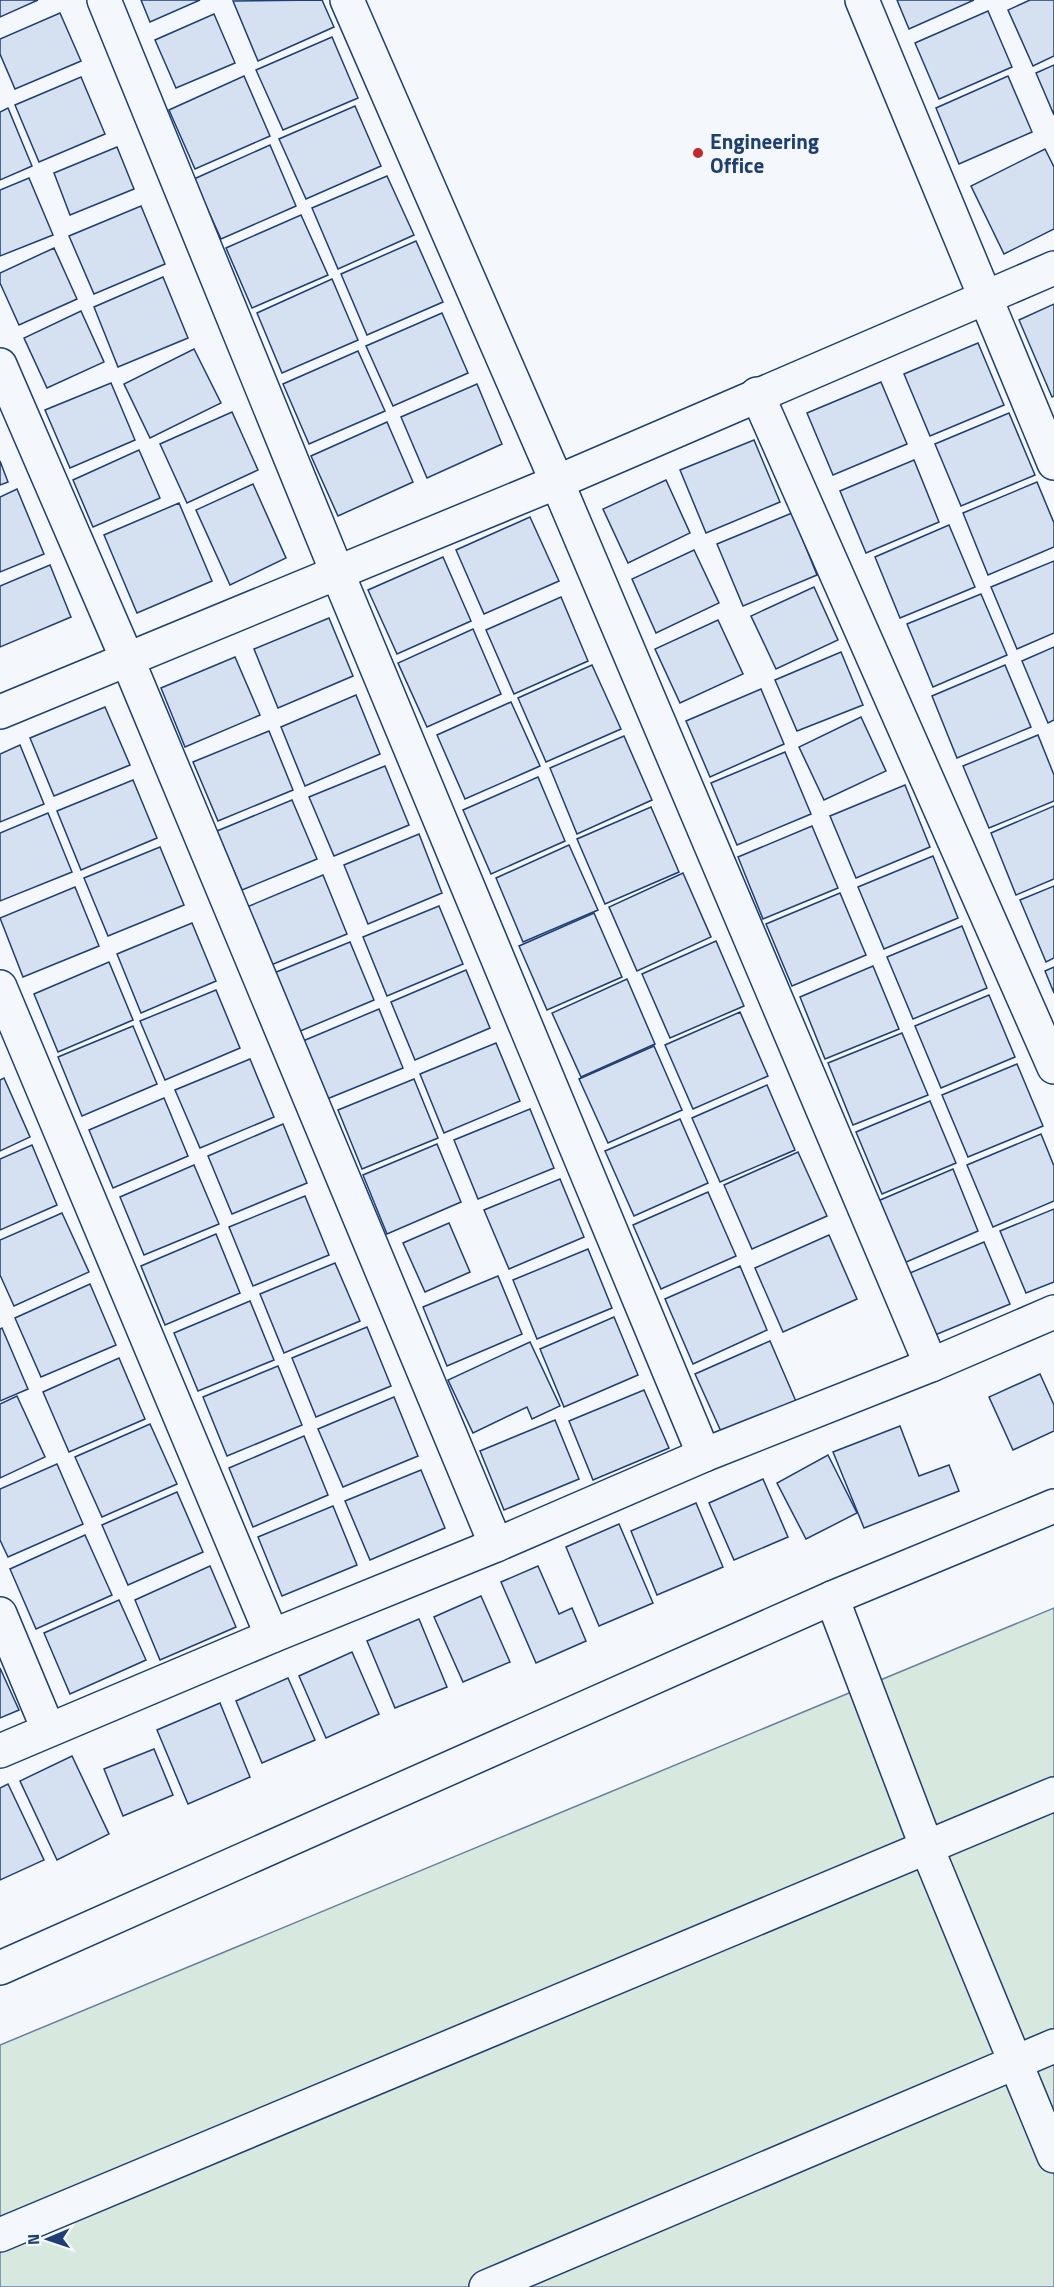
<svg xmlns="http://www.w3.org/2000/svg" width="1054" height="2287" viewBox="0 0 1054 2287" font-family="'Titillium Web',sans-serif">
<rect width="100%" height="100%" fill="#f4f7fb"/>
<path fill="#d7e8df" stroke="#687fa3" stroke-width="1.5" d="M1054 1608V2287H0V2045Z"/>
<g fill="#d5e0f0" stroke="#1d3f73" stroke-width="1.5">
<path d="M0 0H38L0 17Z"/>
<path d="M141 0H200L150 22Z"/>
<path d="M322 0 334 27 258 61 233 1Z"/>
<path d="M897 0H974L909 29Z"/>
<path d="M1030 0H1054V56L1033 66 1008 10Z"/>
<path d="M988 11 1012 67 939 99 915 43Z"/>
<path d="M60 13 81 61 15 89 0 54V39Z"/>
<path d="M214 14 235 63 176 88 155 40Z"/>
<path d="M332 37 358 98 283 130 256 70Z"/>
<path d="M1054 65V115L1036 73Z"/>
<path d="M244 76 270 136 195 169 169 110Z"/>
<path d="M1008 76 1032 132 959 164 936 108Z"/>
<path d="M81 77 105 134 39 162 15 105Z"/>
<path d="M355 106 381 166 306 199 279 139Z"/>
<path d="M8 108 32 166 0 180V112Z"/>
<path d="M270 145 296 206 221 239 194 179Z"/>
<path d="M117 147 134 189 70 215 54 173Z"/>
<path d="M1045 149 1054 167V229L1004 254 971 186Z"/>
<path d="M387 176 414 235 338 269 312 208Z"/>
<path d="M29 178 53 235 0 256V190Z"/>
<path d="M141 206 165 264 94 294 69 236Z"/>
<path d="M301 215 328 275 252 308 226 248Z"/>
<path d="M416 241 443 302 367 335 341 274Z"/>
<path d="M54 248 77 299 19 325 0 283V273Z"/>
<path d="M163 277 188 338 118 367 94 307Z"/>
<path d="M332 279 358 340 282 373 257 313Z"/>
<path d="M1054 304V396L1052 397 1019 320Z"/>
<path d="M81 311 104 362 47 388 24 338Z"/>
<path d="M442 313 468 373 393 406 366 346Z"/>
<path d="M978 343 1004 405 930 436 904 374Z"/>
<path d="M194 349 221 403 150 438 124 384Z"/>
<path d="M358 351 385 411 309 444 283 384Z"/>
<path d="M881 382 907 444 833 475 807 413Z"/>
<path d="M111 383 135 440 70 468 45 410Z"/>
<path d="M477 384 502 444 427 478 401 417Z"/>
<path d="M232 412 258 470 187 503 160 444Z"/>
<path d="M1009 413 1035 475 961 506 935 444Z"/>
<path d="M387 422 413 482 338 516 311 456Z"/>
<path d="M754 440 780 502 706 533 680 470Z"/>
<path d="M139 450 160 498 93 527 73 480Z"/>
<path d="M914 460 939 522 866 553 840 491Z"/>
<path d="M0 461 8 482 0 485Z"/>
<path d="M666 480 690 533 628 563 603 509Z"/>
<path d="M1037 482 1054 523V547L988 575 963 513Z"/>
<path d="M253 484 286 558 230 585 196 510Z"/>
<path d="M17 489 44 554 0 572V497Z"/>
<path d="M179 503 212 581 137 613 104 535Z"/>
<path d="M792 513 817 575 743 606 717 544Z"/>
<path d="M530 517 559 581 484 614 456 550Z"/>
<path d="M949 525 975 587 900 618 875 557Z"/>
<path d="M694 550 719 603 656 633 632 579Z"/>
<path d="M443 557 471 621 397 654 368 590Z"/>
<path d="M1054 561V633L1017 649 991 587Z"/>
<path d="M50 565 71 617 0 647V586Z"/>
<path d="M814 587 838 640 776 669 751 616Z"/>
<path d="M981 594 1007 655 933 687 907 624Z"/>
<path d="M561 597 588 661 514 694 486 630Z"/>
<path d="M329 618 353 676 278 708 254 649Z"/>
<path d="M718 620 743 674 680 703 655 649Z"/>
<path d="M473 629 501 694 427 727 398 663Z"/>
<path d="M1054 647V720L1048 723 1022 661Z"/>
<path d="M841 652 863 705 797 731 775 680Z"/>
<path d="M235 657 260 715 185 747 161 688Z"/>
<path d="M592 665 621 729 546 762 518 698Z"/>
<path d="M1005 665 1031 727 957 758 932 696Z"/>
<path d="M761 689 784 744 710 777 686 721Z"/>
<path d="M356 695 380 754 305 786 281 727Z"/>
<path d="M511 702 540 766 465 799 437 735Z"/>
<path d="M105 707 130 765 54 796 30 738Z"/>
<path d="M861 717 886 771 824 800 799 747Z"/>
<path d="M269 731 293 790 218 821 193 762Z"/>
<path d="M1038 735 1054 775V801L989 828 963 766Z"/>
<path d="M624 736 652 800 577 834 550 768Z"/>
<path d="M20 745 44 804 0 822V754Z"/>
<path d="M785 752 811 814 737 845 711 783Z"/>
<path d="M385 766 409 825 334 856 309 797Z"/>
<path d="M538 777 565 841 491 874 463 810Z"/>
<path d="M133 780 157 838 81 870 57 811Z"/>
<path d="M905 785 930 847 856 878 830 816Z"/>
<path d="M292 800 317 859 242 890 217 831Z"/>
<path d="M1054 806V879L1016 895 991 833Z"/>
<path d="M651 807 679 872 605 904 577 839Z"/>
<path d="M48 813 72 872 0 901V833Z"/>
<path d="M812 826 838 888 763 919 738 857Z"/>
<path d="M419 834 442 893 368 924 344 865Z"/>
<path d="M569 845 598 910 523 942 496 878Z"/>
<path d="M160 847 184 905 108 936 84 878Z"/>
<path d="M933 856 958 918 884 949 858 887Z"/>
<path d="M683 873 711 937 637 971 609 907Z"/>
<path d="M323 875 347 934 271 965 247 907Z"/>
<path d="M1054 886V958L1046 962 1020 900Z"/>
<path d="M75 887 99 946 23 977 0 918Z"/>
<path d="M840 893 866 955 792 986 766 924Z"/>
<path d="M439 906 463 964 387 996 363 937Z"/>
<path d="M594 913 622 977 547 1010 519 946Z"/>
<path d="M192 923 216 981 141 1013 117 954Z"/>
<path d="M962 926 987 988 913 1019 887 957Z"/>
<path d="M716 941 744 1006 670 1038 642 974Z"/>
<path d="M350 942 374 1000 298 1032 274 973Z"/>
<path d="M109 962 133 1020 58 1052 34 994Z"/>
<path d="M873 966 899 1029 825 1059 800 997Z"/>
<path d="M1054 967V993L1045 971Z"/>
<path d="M466 970 490 1028 415 1060 391 1002Z"/>
<path d="M627 979 655 1044 581 1077 552 1013Z"/>
<path d="M216 990 240 1048 165 1080 140 1021Z"/>
<path d="M989 995 1015 1057 941 1088 915 1026Z"/>
<path d="M379 1009 403 1068 327 1099 303 1041Z"/>
<path d="M740 1012 768 1076 693 1109 665 1045Z"/>
<path d="M133 1026 157 1084 82 1116 58 1057Z"/>
<path d="M902 1033 928 1095 853 1125 828 1063Z"/>
<path d="M496 1043 520 1101 444 1133 420 1074Z"/>
<path d="M654 1046 682 1110 608 1143 579 1079Z"/>
<path d="M250 1059 274 1117 200 1148 175 1090Z"/>
<path d="M1017 1064 1043 1126 968 1157 942 1095Z"/>
<path d="M4 1078 30 1137 0 1151V1080Z"/>
<path d="M414 1079 438 1138 362 1169 338 1110Z"/>
<path d="M767 1085 795 1150 720 1182 692 1118Z"/>
<path d="M164 1098 188 1156 113 1188 89 1130Z"/>
<path d="M930 1101 956 1163 882 1194 856 1132Z"/>
<path d="M530 1109 554 1168 478 1199 454 1140Z"/>
<path d="M680 1119 708 1183 634 1216 605 1151Z"/>
<path d="M283 1124 307 1183 232 1214 208 1156Z"/>
<path d="M1041 1134 1054 1166V1201L993 1227 967 1165Z"/>
<path d="M437 1144 461 1202 387 1234 363 1175Z"/>
<path d="M32 1145 57 1205 0 1230V1159Z"/>
<path d="M798 1152 827 1216 752 1249 724 1185Z"/>
<path d="M194 1165 219 1224 144 1255 120 1197Z"/>
<path d="M953 1169 978 1231 904 1263 878 1201Z"/>
<path d="M560 1179 584 1237 509 1269 484 1210Z"/>
<path d="M708 1192 736 1256 661 1289 633 1225Z"/>
<path d="M305 1196 329 1255 253 1286 229 1227Z"/>
<path d="M1054 1209V1282L1026 1293 1000 1231Z"/>
<path d="M62 1213 89 1272 14 1306 0 1275V1240Z"/>
<path d="M449 1223 470 1272 425 1292 403 1243Z"/>
<path d="M216 1234 240 1293 165 1325 141 1266Z"/>
<path d="M829 1235 857 1299 783 1332 755 1268Z"/>
<path d="M984 1242 1010 1304 935 1335 910 1273Z"/>
<path d="M588 1249 612 1308 537 1339 513 1280Z"/>
<path d="M335 1263 360 1321 284 1353 260 1294Z"/>
<path d="M740 1266 767 1330 693 1364 665 1299Z"/>
<path d="M498 1276 522 1334 447 1366 423 1307Z"/>
<path d="M90 1284 116 1345 41 1377 15 1318Z"/>
<path d="M250 1301 274 1360 198 1391 174 1333Z"/>
<path d="M614 1317 638 1375 564 1407 540 1349Z"/>
<path d="M367 1327 391 1386 316 1417 292 1358Z"/>
<path d="M2 1328 28 1389 0 1401V1329Z"/>
<path d="M770 1341 798 1406 724 1438 695 1374Z"/>
<path d="M530 1342 560 1406 532 1419 527 1407 473 1433 448 1380Z"/>
<path d="M119 1358 145 1419 69 1452 43 1392Z"/>
<path d="M278 1366 302 1425 227 1456 203 1397Z"/>
<path d="M1040 1374 1054 1405V1431L1013 1450 989 1397Z"/>
<path d="M644 1390 669 1448 593 1480 569 1421Z"/>
<path d="M17 1396 45 1457 0 1478V1404Z"/>
<path d="M394 1397 418 1456 343 1487 318 1429Z"/>
<path d="M555 1420 579 1479 504 1510 480 1451Z"/>
<path d="M150 1424 177 1484 102 1517 75 1457Z"/>
<path d="M900 1426 919 1476 949 1465 959 1491 864 1528 833 1452Z"/>
<path d="M304 1436 328 1495 253 1527 229 1468Z"/>
<path d="M828 1455 857 1513 806 1539 777 1483Z"/>
<path d="M57 1464 83 1524 8 1557 0 1540V1489Z"/>
<path d="M421 1470 445 1528 370 1560 345 1501Z"/>
<path d="M763 1479 788 1537 734 1560 709 1503Z"/>
<path d="M177 1492 203 1552 128 1585 102 1525Z"/>
<path d="M696 1503 723 1567 657 1595 631 1531Z"/>
<path d="M333 1506 357 1565 282 1596 258 1537Z"/>
<path d="M619 1524 653 1603 599 1626 566 1547Z"/>
<path d="M85 1535 112 1595 36 1629 10 1569Z"/>
<path d="M210 1566 236 1627 160 1660 135 1600Z"/>
<path d="M538 1566 559 1614 572 1608 586 1641 536 1663 501 1582Z"/>
<path d="M481 1596 510 1662 463 1682 434 1617Z"/>
<path d="M119 1600 146 1660 70 1694 44 1633Z"/>
<path d="M419 1619 447 1687 395 1708 367 1641Z"/>
<path d="M352 1652 379 1714 326 1738 299 1676Z"/>
<path d="M0 1668 19 1710 0 1718Z"/>
<path d="M288 1678 315 1740 262 1763 236 1701Z"/>
<path d="M220 1703 250 1777 188 1804 157 1730Z"/>
<path d="M154 1749 173 1795 123 1816 104 1769Z"/>
<path d="M72 1756 109 1834 57 1860 20 1781Z"/>
<path d="M8 1784 44 1860 0 1880V1788Z"/>
</g>
<g fill="none" stroke-linecap="round" stroke-linejoin="round">
<g stroke="#1d3f73" stroke-width="36">
<g id="minor">
<path d="M104 0 337 572 704 1455"/>
<path d="M347 0 557 482 931 1365"/>
<path d="M862 0 1054 463"/>
<path d="M0 365 128 661 496 1545"/>
<path d="M757 394 1054 1067"/>
<path d="M0 712 557 482 1054 268"/>
<path d="M0 987 272 1636"/>
<path d="M832 1598 927 1848 1054 2156"/>
<path d="M0 1614 48 1729"/>
<path d="M0 1751 272 1636 496 1545 704 1455 931 1365 1054 1312"/>
<path d="M0 1968 832 1598 1054 1506"/>
<path d="M0 2235 1054 1794"/>
<path d="M486 2287 1054 2046"/>
</g>
</g>
<use href="#minor" stroke="#f4f7fb" stroke-width="33"/>
</g>
<circle fill="#c62828" stroke="#f4f7fb" stroke-width="2" cx="698" cy="153" r="6"/>
<g text-anchor="middle" dominant-baseline="central" stroke-width="4.5" stroke-linejoin="round" paint-order="stroke">
<g font-size="21" font-weight="bold" fill="#1d3f73" stroke="#f4f7fb" text-anchor="start">
<text x="710" y="141">Engineering<tspan x="710" dy="24">Office</tspan></text>
</g>
</g>
<g transform="translate(48 2239) rotate(268)" stroke="#f4f7fb" stroke-width="4.5" paint-order="stroke">
<path d="M0-4.5L10 22L0 15L-10 22Z" fill="#1d3f73"/>
<text y="-9" font-size="16" font-weight="bold" text-anchor="middle" fill="#1d3f73">N</text>
</g>
</svg>
